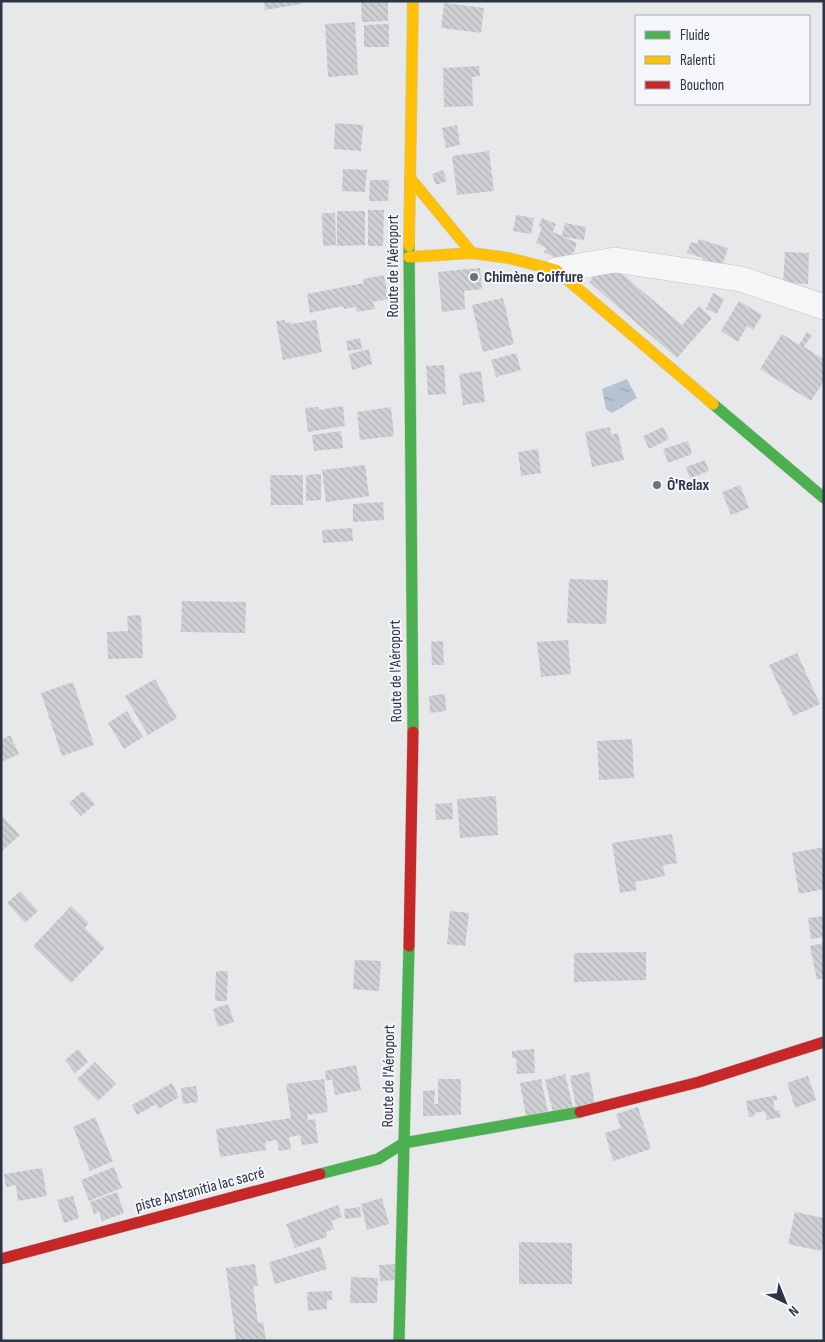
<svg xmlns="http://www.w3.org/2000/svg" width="825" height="1342" viewBox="0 0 825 1342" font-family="'Sofia Sans Condensed',sans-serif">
<defs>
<pattern id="water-ripples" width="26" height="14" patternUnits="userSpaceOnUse" patternTransform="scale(1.25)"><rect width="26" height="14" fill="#b4c4d5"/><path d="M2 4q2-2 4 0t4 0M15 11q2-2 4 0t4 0" fill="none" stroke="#93a0af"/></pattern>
<pattern id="building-back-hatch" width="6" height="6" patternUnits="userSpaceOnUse" patternTransform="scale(1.25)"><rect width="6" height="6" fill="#ced0d3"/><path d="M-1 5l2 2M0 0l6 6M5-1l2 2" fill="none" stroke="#b1b3b6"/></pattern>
</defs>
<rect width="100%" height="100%" fill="#e6e8ea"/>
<path fill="url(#water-ripples)" d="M627 379 637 398 612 413 606 409 602 389Z"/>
<g fill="url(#building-back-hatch)">
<path d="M264 1H300L301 4 265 10Z"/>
<path d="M361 1H388V21L362 22Z"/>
<path d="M444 3 484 8 481 33 441 28Z"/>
<path d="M355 22 358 75 328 77 325 24Z"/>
<path d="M389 24V47H364V25Z"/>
<path d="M479 66 480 76 472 77 473 106 444 107 443 68Z"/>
<path d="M335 123 363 125 361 151 334 149Z"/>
<path d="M457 125 460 145 446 148 442 128Z"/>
<path d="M489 151 494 191 457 195 452 156Z"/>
<path d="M343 169 367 170 365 192 342 191Z"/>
<path d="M443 170 447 181 436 185 432 174Z"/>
<path d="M370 180H389L388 201H369Z"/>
<path d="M368 210H384L383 246H368Z"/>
<path d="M337 211H365V245L337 246Z"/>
<path d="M322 213H335L336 245 323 246Z"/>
<path d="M516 215 534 218 531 234 513 231Z"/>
<path d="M542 218 556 224 548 244 553 232 562 236 565 223 586 227 584 240 563 237 577 243 572 256 566 254 562 261 544 252 546 248 536 243 542 227 539 226Z"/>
<path d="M699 239 728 248 721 269 702 263 703 258 687 253 691 242 697 244Z"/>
<path d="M785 252 809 253 808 284 783 283Z"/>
<path d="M480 268 482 289 464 291 465 309 442 312 438 272Z"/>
<path d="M598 271 620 272 682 325 699 306 712 318 677 358 589 282Z"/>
<path d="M384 275 388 299 373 302 375 309 357 312 356 307 344 309 343 306 310 313 307 294 364 283 363 279Z"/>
<path d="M713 293 724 299 717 314 706 309Z"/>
<path d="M503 298 514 344 483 352 472 305Z"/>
<path d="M739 301 762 315 753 330 747 326 738 342 721 331Z"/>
<path d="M285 320V323L291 322V324L316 320 322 352 283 360 276 321Z"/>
<path d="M807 332 812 335 804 347 824 359V381L811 401 760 369 782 334 799 345Z"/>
<path d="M360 338 362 349 348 351 346 341Z"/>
<path d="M369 349 372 364 352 370 349 354Z"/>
<path d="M516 353 521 370 496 377 491 360Z"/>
<path d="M444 365 446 394 428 395 426 366Z"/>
<path d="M481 371 485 402 463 405 459 374Z"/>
<path d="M343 406 345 426 308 432 305 408 318 407 319 410Z"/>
<path d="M391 407 394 436 360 440 357 412Z"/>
<path d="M610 427 611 435 618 433 624 460 592 467 585 432Z"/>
<path d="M663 427 669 439 649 449 643 436Z"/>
<path d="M341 431 343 448 314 451 312 435Z"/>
<path d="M688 441 692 454 668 463 663 449Z"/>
<path d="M538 449 541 473 521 476 518 452Z"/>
<path d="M705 460 709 471 690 478 686 467Z"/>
<path d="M365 465 369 496 326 502 322 470Z"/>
<path d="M321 474V500L306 501V475Z"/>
<path d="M270 475H303V505H271Z"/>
<path d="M740 485 749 508 731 515 722 492Z"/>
<path d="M383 502 384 520 353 522V504Z"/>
<path d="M352 528 353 541 323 543 322 530Z"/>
<path d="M569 579 608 580 606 624 567 623Z"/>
<path d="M182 601 246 602 245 633 181 632Z"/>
<path d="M141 615 143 658 108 659 107 632 128 631 127 616Z"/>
<path d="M568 640 571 674 541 677 537 642Z"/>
<path d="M443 641 444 665H432L431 642Z"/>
<path d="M797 653 820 704 793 716 769 665Z"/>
<path d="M155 679 177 718 148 735 125 696Z"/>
<path d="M73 682 94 745 62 756 41 693Z"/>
<path d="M445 694 446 711 430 713 429 696Z"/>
<path d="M127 711 143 737 124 749 108 723Z"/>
<path d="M10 735 19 754 1 762V740Z"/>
<path d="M632 739 634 778 599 780 597 741Z"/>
<path d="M83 791 95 804 81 816 69 803Z"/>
<path d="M496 796 498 835 460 838 457 799Z"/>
<path d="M452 803 453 819 436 820 435 804Z"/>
<path d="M1 815 20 835 1 852Z"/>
<path d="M672 834 677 863 663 865 665 876 635 882 637 890 620 893 612 843Z"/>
<path d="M824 847V889L799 894 792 853Z"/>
<path d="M20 891 38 911 25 923 7 903Z"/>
<path d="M71 906 89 923 85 928 105 948 71 983 33 946Z"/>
<path d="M450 911 469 913 465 946 447 944Z"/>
<path d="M823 916 824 937 811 939 808 918Z"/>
<path d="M824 943V978L817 980 810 946Z"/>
<path d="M646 952V980L574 982V953Z"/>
<path d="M355 960 381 961 379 991 353 989Z"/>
<path d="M216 971H228L227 1001H215Z"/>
<path d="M228 1004 234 1022 218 1027 213 1009Z"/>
<path d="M78 1049 88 1062 75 1073 65 1060Z"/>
<path d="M534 1049 535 1073 517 1074 516 1058H512V1051Z"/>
<path d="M95 1062 116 1084 98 1101 77 1079Z"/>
<path d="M356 1065 361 1090 335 1095 332 1079 326 1081 325 1071Z"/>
<path d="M589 1072 595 1104 576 1107 570 1076Z"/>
<path d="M565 1074 573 1107 553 1112 545 1080Z"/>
<path d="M808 1076 816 1100 795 1108 787 1083Z"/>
<path d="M324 1079 328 1112 307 1115 308 1120 315 1119 318 1143 302 1145 300 1135 289 1137 291 1149 279 1151 277 1140 265 1142 266 1150 220 1157 216 1129 291 1118 286 1084Z"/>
<path d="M438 1079H461V1115L423 1116V1091L435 1090 434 1104H438Z"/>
<path d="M541 1079 548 1113 526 1117 520 1083Z"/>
<path d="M172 1083 179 1097 159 1109 156 1104 137 1115 132 1105Z"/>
<path d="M196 1086 198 1102 183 1104 181 1088Z"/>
<path d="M777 1095V1100L773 1101 775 1111 779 1110 781 1117 767 1120 765 1111 754 1113 755 1116 749 1117 746 1101Z"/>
<path d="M638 1107 651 1149 613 1161 605 1133 621 1128 616 1114Z"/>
<path d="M95 1117 113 1161 90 1171 73 1127Z"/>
<path d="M114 1167 122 1188 89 1201 81 1180Z"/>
<path d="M42 1168 47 1196 18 1201 16 1185 6 1187 4 1174Z"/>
<path d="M117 1192 124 1213 102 1221 99 1212 94 1214 90 1202Z"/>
<path d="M73 1196 79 1218 64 1223 57 1200Z"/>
<path d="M382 1198 389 1224 367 1230 361 1204Z"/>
<path d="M338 1205 342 1217 331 1221 334 1229 326 1232 327 1237 295 1248 286 1224Z"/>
<path d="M360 1207 361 1217 345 1219 344 1209Z"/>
<path d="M795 1212 824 1218V1238L821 1251 788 1244Z"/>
<path d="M519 1242 572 1243V1284H519Z"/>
<path d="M320 1247 327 1269 275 1284 269 1262Z"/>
<path d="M255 1264 258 1286H253L258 1323 263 1322 266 1341H236L226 1268Z"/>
<path d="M395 1264 396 1280 380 1281 379 1265Z"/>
<path d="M351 1277 378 1278 377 1303H350Z"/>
<path d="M332 1291V1300H327V1309L308 1311 307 1292Z"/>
</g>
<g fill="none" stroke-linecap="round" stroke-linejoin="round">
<g stroke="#c4c6c8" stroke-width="26">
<path id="street" d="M556 270 615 260 741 279 824 307"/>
</g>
<g stroke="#c4c6c8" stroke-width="12">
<g id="fast">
<path d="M409 246 413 732"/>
<path d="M713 404 824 498"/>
<path d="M320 1174 378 1159 404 1143 580 1112"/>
<path d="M399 1341 409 946"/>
</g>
</g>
<g stroke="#c4c6c8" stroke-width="12">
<g id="slow">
<path d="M410 178 472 253"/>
<path d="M409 246 413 1"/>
<path d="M409 257 472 253 509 258 556 270 713 404"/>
</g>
</g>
<g stroke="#c4c6c8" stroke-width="12">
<g id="jam">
<path d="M409 946 413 732"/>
<path d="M580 1112 699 1082 824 1042"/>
<path d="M1 1259 320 1174"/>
</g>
</g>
<use href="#street" stroke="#f5f6f7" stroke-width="25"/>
<use href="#fast" stroke="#4caf50" stroke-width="11"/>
<use href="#slow" stroke="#ffc107" stroke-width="11"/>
<use href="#jam" stroke="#c62828" stroke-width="11"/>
</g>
<g fill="#6c737f" stroke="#f4f6f9" stroke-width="2">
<circle cx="474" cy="277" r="5"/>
<circle cx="657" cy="485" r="5"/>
</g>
<g text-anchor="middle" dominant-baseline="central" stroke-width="4" stroke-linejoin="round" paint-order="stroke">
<g font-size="16" fill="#2b3445" stroke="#f4f6f9">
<text transform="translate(393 266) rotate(-90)">Route de l'Aéroport</text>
<text transform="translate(396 671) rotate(-91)">Route de l'Aéroport</text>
<text transform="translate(389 1076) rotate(-89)">Route de l'Aéroport</text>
<text transform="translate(200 1190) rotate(-15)">piste Anstanitia lac sacré</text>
</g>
<g font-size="16" font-weight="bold" fill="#2b3445" stroke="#f4f6f9" text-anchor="start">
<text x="484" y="277">Chimène Coiffure</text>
<text x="667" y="485">Ô'Relax</text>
</g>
</g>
<rect width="825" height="1342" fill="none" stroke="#2b3445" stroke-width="5"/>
<rect x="635" y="15" width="175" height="90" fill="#f4f6f9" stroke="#a4a8b1"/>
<rect x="645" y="31" width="25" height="8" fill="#4caf50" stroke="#a4a8b1"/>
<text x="680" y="40" font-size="15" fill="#2b3445">Fluide</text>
<rect x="645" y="56" width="25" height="8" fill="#ffc107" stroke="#a4a8b1"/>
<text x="680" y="65" font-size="15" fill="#2b3445">Ralenti</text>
<rect x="645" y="81" width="25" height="8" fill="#c62828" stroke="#a4a8b1"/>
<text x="680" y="90" font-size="15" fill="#2b3445">Bouchon</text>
<g transform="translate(785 1302) rotate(137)" stroke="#f4f6f9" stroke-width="4" paint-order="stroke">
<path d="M0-4L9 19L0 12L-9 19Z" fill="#2b3445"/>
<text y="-8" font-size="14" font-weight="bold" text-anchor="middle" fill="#2b3445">N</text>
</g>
</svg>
